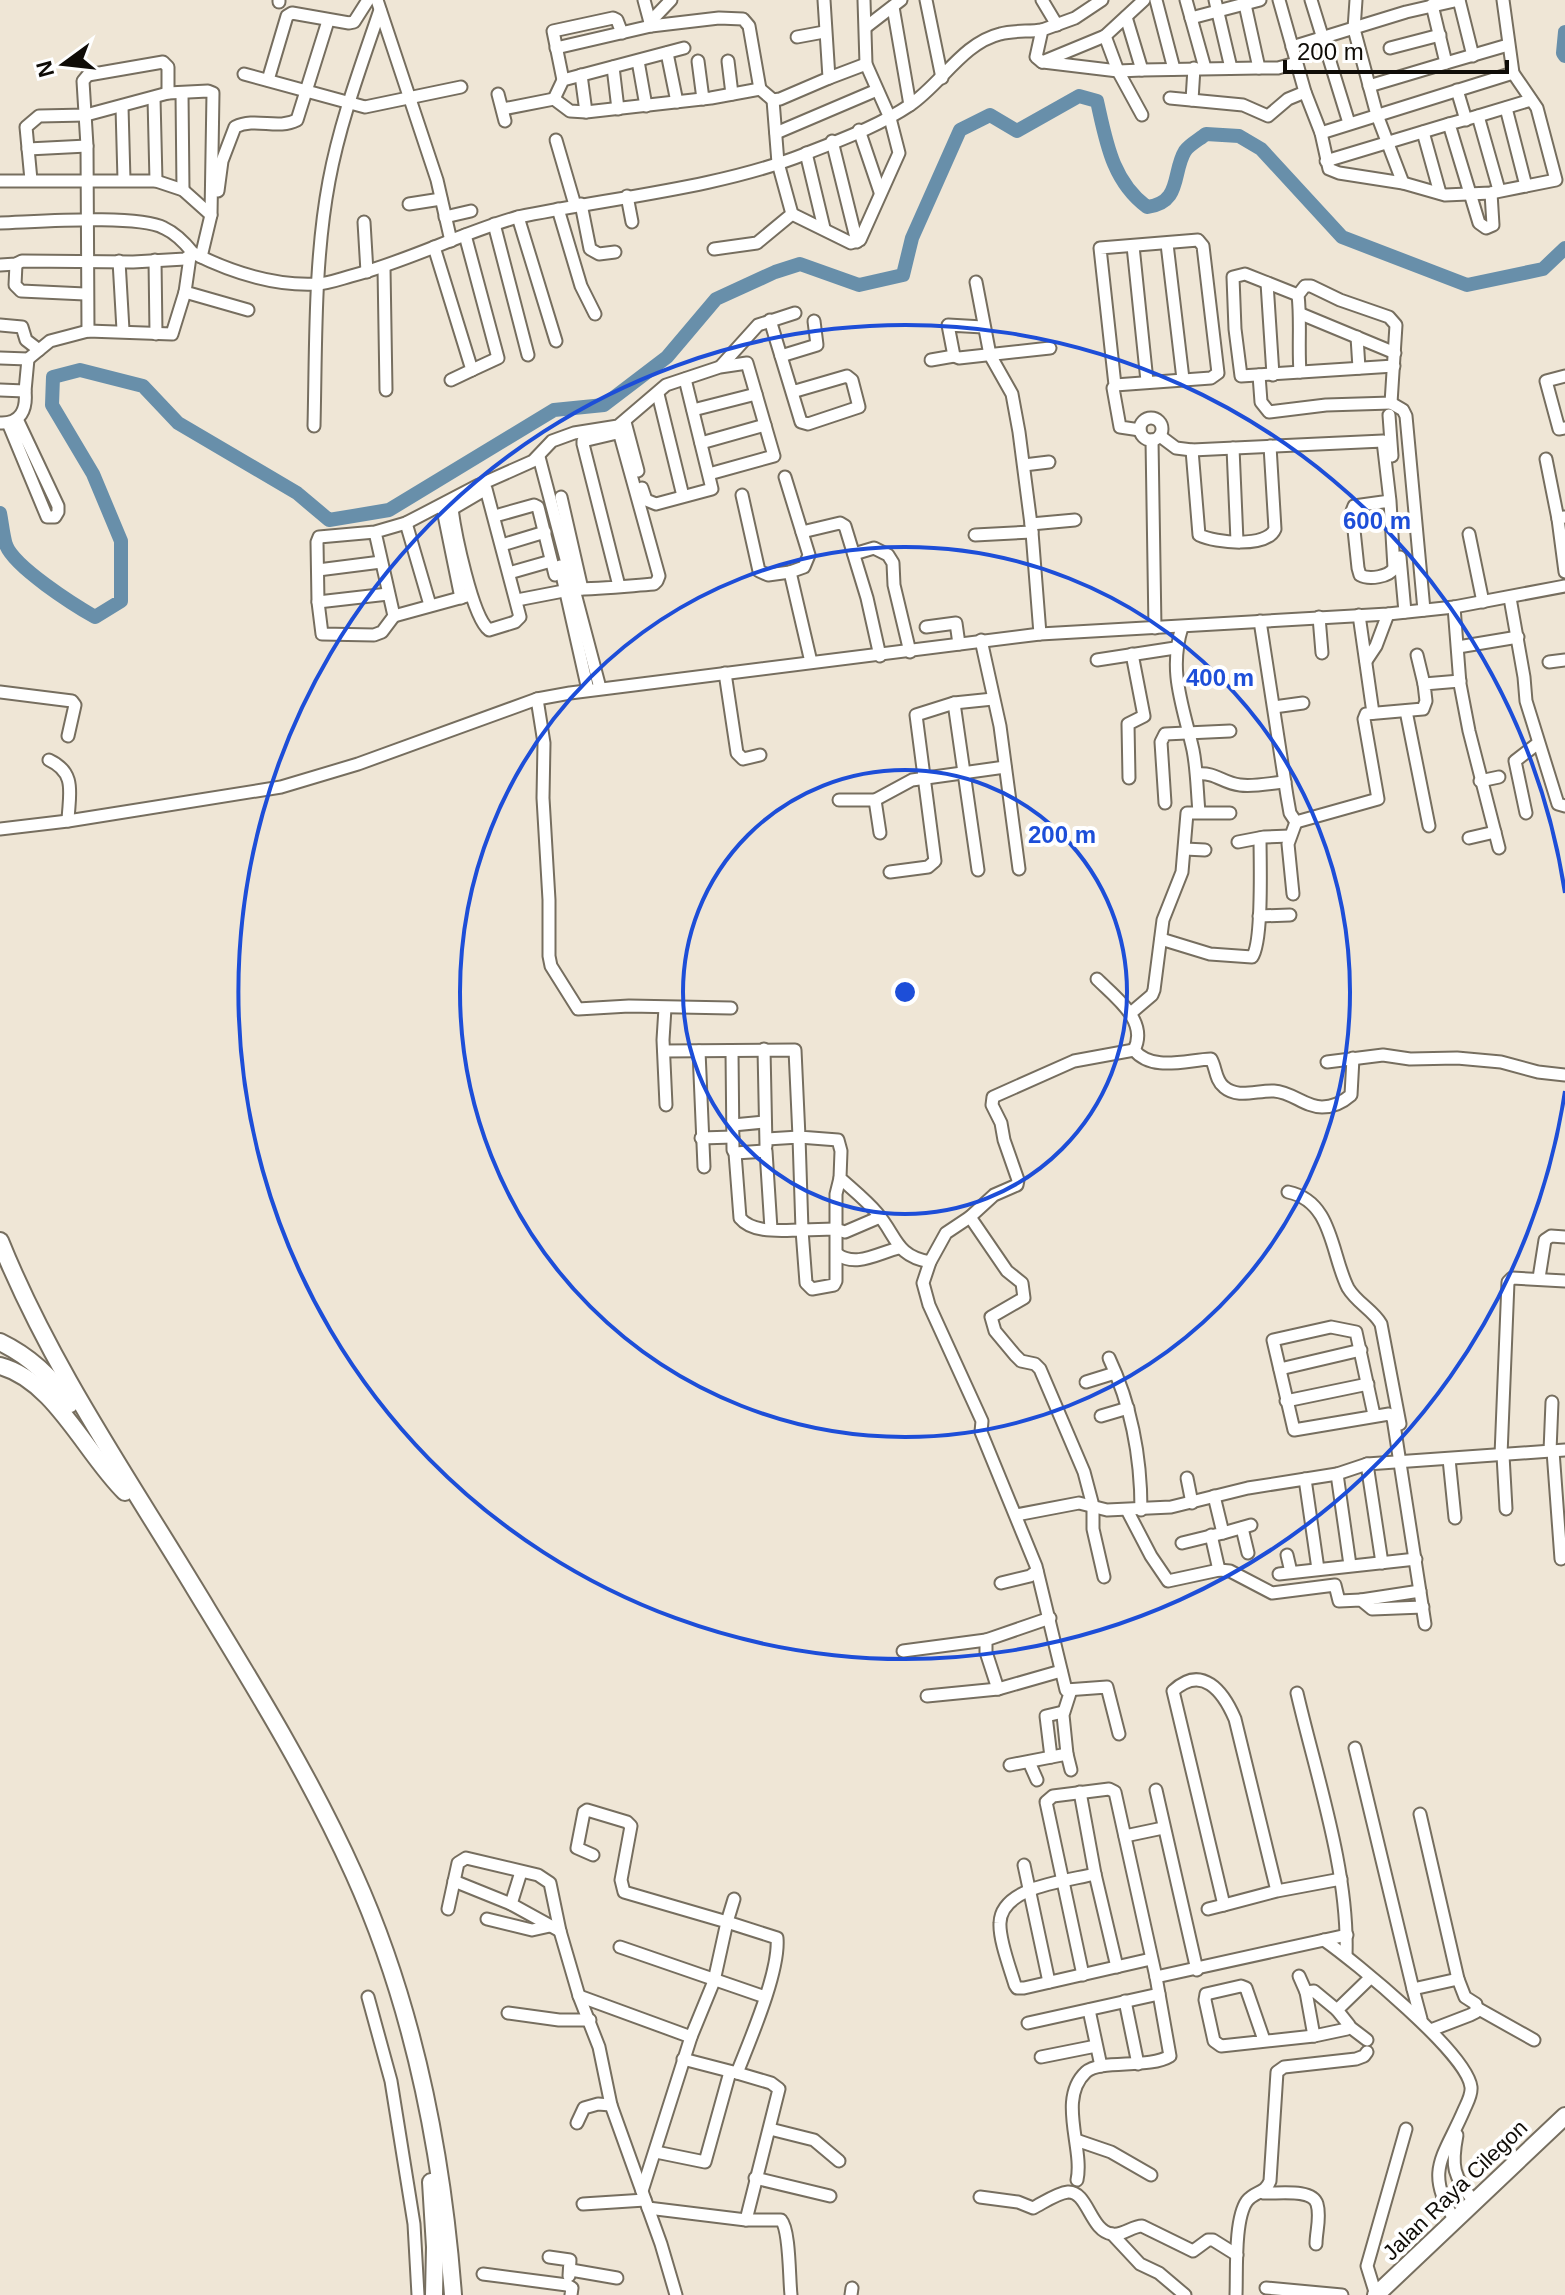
<svg xmlns="http://www.w3.org/2000/svg" width="1565" height="2295" viewBox="0 0 1565 2295" font-family="Arial,sans-serif">
<rect width="100%" height="100%" fill="#efe6d6"/>
<g fill="none" stroke-linecap="round" stroke-linejoin="round">
<g stroke="#688faa" stroke-width="14">
<path d="M1565 32 1563 53 1565 56"/>
<path d="M0 513C2 523 3 535 6 545 14 567 74 605 95 617L121 601V541L93 474 52 405 53 377 80 370 143 386 178 423 297 493 329 520 389 510 554 410 604 405 667 357 716 299 775 272 800 264 859 285 903 275 912 238 960 130 990 115 1017 131 1079 96 1097 101C1106 141 1112 181 1147 207 1182 203 1172 172 1185 151 1189 145 1200 139 1206 134L1239 136 1261 149 1342 237 1467 285 1543 269 1565 248"/>
</g>
<g stroke="#766e5f" stroke-width="15">
<g id="minor">
<path d="M377 0 437 180 451 241"/>
<path d="M644 0 651 26"/>
<path d="M926 0 942 78"/>
<path d="M1042 0 1057 25"/>
<path d="M1156 0 1174 69"/>
<path d="M1186 0 1205 68"/>
<path d="M1215 0 1231 68"/>
<path d="M1244 0 1259 68H1278L1296 63"/>
<path d="M1279 0 1305 92 1321 133 1329 169 1339 173 1403 183 1445 195 1491 193 1556 180 1537 108 1513 73 1503 0"/>
<path d="M1311 0 1349 123"/>
<path d="M1356 0 1354 29 1377 115 1403 183"/>
<path d="M1459 0 1473 56"/>
<path d="M279 2V0"/>
<path d="M893 7 910 105"/>
<path d="M1126 17 1142 70 1259 68"/>
<path d="M1191 18 1260 0"/>
<path d="M650 22 671 0"/>
<path d="M866 27 901 0"/>
<path d="M1105 36 1118 71 1142 115"/>
<path d="M797 37 824 32"/>
<path d="M1292 47 1406 12 1459 0"/>
<path d="M556 48 651 26 719 18 743 19 749 26 760 89"/>
<path d="M684 48 563 80 554 99 570 111 586 112 711 98 760 89 773 100 780 99 829 78 824 0"/>
<path d="M1390 48 1440 35"/>
<path d="M667 53 677 102"/>
<path d="M638 61 646 106"/>
<path d="M698 61 703 99"/>
<path d="M728 61 732 94"/>
<path d="M1042 62 1105 36 1144 0"/>
<path d="M1042 62 1036 57 1042 30 1075 18 1102 0"/>
<path d="M1043 62 1118 71 1142 70"/>
<path d="M1446 63 1508 45"/>
<path d="M613 67 618 109"/>
<path d="M244 74 365 107 461 87"/>
<path d="M581 75 586 112"/>
<path d="M829 78 866 64"/>
<path d="M268 80 287 16 292 13 349 23 354 22 368 0"/>
<path d="M563 80 553 31 613 18 617 20 622 33"/>
<path d="M1369 86 1446 63 1432 5"/>
<path d="M1457 90 1466 120"/>
<path d="M182 93 183 190"/>
<path d="M498 94 505 121"/>
<path d="M154 98 156 181"/>
<path d="M1170 98 1243 105 1268 116 1288 99 1305 92"/>
<path d="M1192 100 1194 68"/>
<path d="M122 107 124 180"/>
<path d="M1506 108 1526 186"/>
<path d="M503 109 554 99"/>
<path d="M1478 116 1531 100"/>
<path d="M859 130 880 192"/>
<path d="M1423 132 1440 193"/>
<path d="M776 133 877 90"/>
<path d="M1321 133 1513 73"/>
<path d="M556 140 575 205"/>
<path d="M832 141 857 242"/>
<path d="M28 149 87 146"/>
<path d="M806 153 824 228"/>
<path d="M1326 161 1449 124"/>
<path d="M31 180 26 127 39 116 86 115 168 93 208 91 213 93 211 215 201 257"/>
<path d="M0 181H156L183 190 211 215"/>
<path d="M218 191 222 161 235 127C256 117 277 130 297 120L328 21"/>
<path d="M1491 193 1493 225 1486 228 1479 223 1449 124 1478 116 1499 190"/>
<path d="M627 196 632 222"/>
<path d="M409 204 441 199"/>
<path d="M581 204 590 249 599 254 615 252"/>
<path d="M558 209 581 286 595 314"/>
<path d="M792 214 851 243 860 240 899 153 890 118 866 64 864 0"/>
<path d="M445 217 471 211"/>
<path d="M518 217 556 341"/>
<path d="M364 222 367 272"/>
<path d="M0 223C35 222 137 214 164 228 175 233 185 243 193 253"/>
<path d="M494 224 528 355"/>
<path d="M465 235 498 358 472 370"/>
<path d="M1167 244 1183 379"/>
<path d="M1133 246 1147 381"/>
<path d="M434 247 472 370 451 380"/>
<path d="M714 249 757 243 792 214 778 163 773 100"/>
<path d="M190 257 185 292 248 310"/>
<path d="M155 260 156 334"/>
<path d="M119 261 123 330"/>
<path d="M16 264 15 285 21 291 85 294"/>
<path d="M0 265 16 264 22 261 133 262 185 259 193 253C229 271 274 286 316 284 327 284 340 279 351 276 409 261 461 233 518 217 610 198 719 188 805 154 840 140 879 126 910 105 941 84 963 43 1000 34 1014 30 1028 32 1042 30"/>
<path d="M384 268 386 390"/>
<path d="M976 282 990 355 1012 394 1019 432 1032 532 1040 634"/>
<path d="M1267 283 1273 375"/>
<path d="M1298 295 1245 274 1233 277 1235 329 1241 376 1394 366"/>
<path d="M1301 314 1395 353"/>
<path d="M770 320 801 422 808 424 859 407 852 380 847 376 792 392"/>
<path d="M0 325 22 327 26 340 39 350"/>
<path d="M983 327 948 325 954 356 959 358 1050 348"/>
<path d="M88 331 87 146 83 81 88 75 163 62 168 67V93"/>
<path d="M1357 337 1359 368"/>
<path d="M781 356 817 345 814 321"/>
<path d="M0 358 28 359 50 341 88 331 172 334 185 292"/>
<path d="M931 360 954 356"/>
<path d="M721 366 758 325 795 313"/>
<path d="M1259 375 1261 402 1269 412 1326 405 1391 403 1396 325 1389 317 1340 300 1311 286H1305L1298 295C1301 320 1298 346 1300 372"/>
<path d="M1565 376 1546 381 1559 429 1565 428"/>
<path d="M1115 385 1100 248 1198 240 1203 246 1218 373 1211 378 1115 385 1113 388 1120 427 1140 430"/>
<path d="M0 390 25 391 28 359"/>
<path d="M658 394 683 496"/>
<path d="M1391 403 1403 410 1406 416 1424 610"/>
<path d="M693 410 756 394"/>
<path d="M1389 415 1392 456"/>
<circle cx="1151" cy="429" r="11"/>
<path d="M625 422 638 471"/>
<path d="M0 423C21 424 27 409 25 391"/>
<path d="M8 423 47 517H55L58 512V506L17 419"/>
<path d="M314 426C316 345 314 261 329 181 340 122 361 66 380 10"/>
<path d="M1160 436 1176 448 1192 450 1383 441 1390 501 1394 568C1389 577 1369 580 1360 575L1358 568 1352 511 1354 506 1390 501"/>
<path d="M1152 440 1155 628"/>
<path d="M701 443 765 425"/>
<path d="M1233 448 1237 541"/>
<path d="M1192 450 1199 535C1216 543 1267 548 1275 529L1270 446"/>
<path d="M539 457 600 688"/>
<path d="M1546 459 1558 519"/>
<path d="M1024 465 1049 462"/>
<path d="M785 477 809 555 804 567 790 572 811 662"/>
<path d="M642 488 646 500 656 504 712 489 685 379"/>
<path d="M486 489 520 617 515 622 489 630C472 617 455 532 452 509Z"/>
<path d="M742 495 759 571 768 575 790 572"/>
<path d="M561 497 582 589"/>
<path d="M442 505 461 598"/>
<path d="M495 516 534 505 538 507 555 575"/>
<path d="M1564 517 1558 519 1565 572"/>
<path d="M406 523 430 605"/>
<path d="M1031 524 1075 520"/>
<path d="M375 532 394 616 382 632 374 635 322 634 318 602 317 542 319 537 375 532 406 523 479 485 533 461 552 441 574 433 618 426 666 385 720 367 747 363 774 456 709 474"/>
<path d="M802 532 840 523 845 526 867 598 880 656"/>
<path d="M1469 534 1483 602"/>
<path d="M975 535 1032 532"/>
<path d="M502 545 545 532"/>
<path d="M854 554 874 548 888 555 893 563 894 585 910 652"/>
<path d="M1400 557 1405 612"/>
<path d="M560 566 588 690"/>
<path d="M318 570 381 562"/>
<path d="M509 573 551 561"/>
<path d="M1510 598 1524 677 1526 701 1558 804 1565 806"/>
<path d="M517 600 574 589C600 589 627 586 654 584L657 581 659 576 620 435 617 433 583 441V444L619 586"/>
<path d="M318 602 388 594"/>
<path d="M1454 607 1460 684 1469 731 1499 848"/>
<path d="M1359 615 1373 713"/>
<path d="M394 616 467 596"/>
<path d="M1319 617 1322 653"/>
<path d="M1260 621 1287 796 1290 813 1296 822 1378 799 1364 719 1366 714 1423 709 1426 701 1424 684 1460 681"/>
<path d="M926 627 956 623 959 644"/>
<path d="M1182 627C1168 672 1183 705 1193 750 1197 770 1197 791 1199 812"/>
<path d="M981 640 1000 726 1019 869"/>
<path d="M1458 647 1518 637"/>
<path d="M1417 655 1424 684"/>
<path d="M1097 660 1175 648"/>
<path d="M1366 661 1376 646 1388 614"/>
<path d="M1549 662 1565 660"/>
<path d="M725 673 737 753 743 759 760 755"/>
<path d="M0 692 72 701 75 705 68 736"/>
<path d="M537 699 544 743 543 798 549 900V956L551 966 578 1009 629 1006 731 1008"/>
<path d="M954 703 978 870"/>
<path d="M1274 707 1303 703"/>
<path d="M1406 711 1429 826"/>
<path d="M49 760C77 773 69 794 68 821"/>
<path d="M1197 774C1216 772 1222 783 1240 785 1254 787 1271 783 1285 782"/>
<path d="M1129 778 1128 724 1144 716 1132 654"/>
<path d="M1480 781 1499 777"/>
<path d="M839 800H875L912 780 1005 767"/>
<path d="M875 800 880 833"/>
<path d="M1165 803 1161 742 1165 734 1230 731"/>
<path d="M1526 813 1515 761 1537 744"/>
<path d="M0 829 68 821 281 787 358 764 537 699 570 693 1040 634 1388 614 1454 607 1565 586"/>
<path d="M1469 838 1495 832"/>
<path d="M1238 842 1264 837 1290 836"/>
<path d="M1185 849 1205 850"/>
<path d="M890 872 928 867 935 861 916 715 954 703 993 699"/>
<path d="M1293 894 1288 844 1296 822"/>
<path d="M1259 916 1290 915"/>
<path d="M1161 939 1210 954 1252 957C1263 943 1260 860 1260 838"/>
<path d="M1097 979C1115 997 1149 1021 1134 1050"/>
<path d="M665 1008 663 1040 666 1105"/>
<path d="M1132 1012 1152 995 1154 990 1163 920 1182 872 1187 813H1230"/>
<path d="M764 1049 766 1146"/>
<path d="M1134 1050C1152 1072 1186 1060 1211 1059 1216 1067 1215 1080 1224 1087 1238 1099 1257 1090 1274 1091 1292 1092 1305 1107 1322 1107 1334 1107 1343 1102 1351 1095L1353 1058"/>
<path d="M664 1051 795 1050 799 1137 838 1140 841 1151 840 1178C852 1189 866 1200 877 1213 897 1236 895 1256 930 1262"/>
<path d="M699 1051 704 1167"/>
<path d="M732 1051 733 1150 735 1153 766 1151 771 1229"/>
<path d="M1327 1062 1383 1055 1410 1059 1457 1058 1501 1062 1538 1072 1565 1075"/>
<path d="M733 1125 765 1122"/>
<path d="M701 1138 733 1137"/>
<path d="M767 1139 799 1137 802 1230 835 1229 845 1232 880 1217"/>
<path d="M735 1153 740 1218C753 1234 783 1230 802 1230L806 1283 812 1289 834 1285 836 1281V1194L840 1178"/>
<path d="M1288 1192C1333 1201 1331 1255 1348 1288 1357 1303 1373 1310 1381 1324L1400 1424"/>
<path d="M970 1217 1007 1271 1022 1283 1024 1298 991 1317 995 1331 1015 1355 1021 1361 1035 1364 1040 1369 1084 1472 1093 1506V1529L1104 1577"/>
<path d="M837 1254C856 1268 878 1253 899 1248"/>
<path d="M1539 1278 1545 1240 1551 1236 1565 1237"/>
<path d="M1109 1358C1132 1407 1141 1456 1141 1510"/>
<path d="M1280 1369 1361 1350"/>
<path d="M1086 1382 1115 1373"/>
<path d="M1286 1401 1368 1384"/>
<path d="M1374 1415 1356 1332 1331 1327 1273 1340 1294 1430 1389 1414 1393 1418 1425 1624"/>
<path d="M1101 1416 1128 1408"/>
<path d="M1550 1451 1552 1402"/>
<path d="M1553 1451 1561 1559"/>
<path d="M1501 1455 1508 1282 1512 1278 1565 1281"/>
<path d="M1503 1455 1506 1509"/>
<path d="M1449 1459 1455 1518"/>
<path d="M1367 1464 1382 1563"/>
<path d="M1337 1474 1350 1565"/>
<path d="M1187 1478 1192 1503"/>
<path d="M1305 1479 1318 1569"/>
<path d="M1127 1510 1151 1556 1168 1581 1219 1570 1230 1571 1272 1593 1335 1585 1339 1601 1361 1600 1372 1609 1423 1607"/>
<path d="M1016 1515 1079 1503 1107 1510 1171 1507 1248 1488 1337 1474 1367 1464 1565 1450"/>
<path d="M1242 1528 1248 1553"/>
<path d="M1223 1533 1251 1525"/>
<path d="M1211 1535 1219 1570"/>
<path d="M1182 1543 1223 1533 1214 1496"/>
<path d="M1287 1555 1291 1572"/>
<path d="M1279 1574 1416 1559"/>
<path d="M1001 1583 1030 1576 1037 1571"/>
<path d="M1361 1600 1420 1591"/>
<path d="M903 1651 986 1640"/>
<path d="M998 1689 986 1652V1640L1050 1618"/>
<path d="M1297 1693C1316 1775 1349 1871 1346 1955"/>
<path d="M927 1696 998 1689 1061 1671"/>
<path d="M1119 1734 1107 1687 1066 1690 1036 1566 981 1432 982 1421 929 1305 923 1283 930 1262 946 1233 970 1217 994 1195 1017 1185 1018 1180 1004 1140 1001 1123 992 1105 993 1097 1074 1061 1134 1050"/>
<path d="M1355 1748 1413 1989 1458 1979"/>
<path d="M1067 1754 1071 1770"/>
<path d="M1051 1757 1046 1716 1063 1712"/>
<path d="M1029 1762 1037 1780"/>
<path d="M1010 1765 1067 1754 1063 1715 1071 1690"/>
<path d="M1156 1790 1197 1970"/>
<path d="M1080 1792 1095 1874 1117 1967"/>
<path d="M1420 1814 1458 1979 1465 1997 1476 2004V2012L1470 2015 1431 2030"/>
<path d="M1125 1836 1163 1828"/>
<path d="M593 1855 577 1848 584 1812 587 1810 627 1822 631 1826 621 1880 624 1892 727 1922 714 1981 691 2037 642 2191"/>
<path d="M1024 1865 1049 1982"/>
<path d="M1095 1874C1068 1881 1001 1886 1000 1923 999 1940 1010 1968 1015 1985L1017 1988H1024L1151 1959"/>
<path d="M454 1881 511 1904 560 1931"/>
<path d="M1277 1891 1235 1719C1223 1691 1202 1664 1173 1691L1224 1905 1277 1891 1341 1879"/>
<path d="M511 1904 521 1872"/>
<path d="M448 1909 458 1863 466 1858 538 1875 550 1883 560 1931 579 1996 599 2047 611 2105 661 2244 676 2295"/>
<path d="M1208 1909 1224 1905"/>
<path d="M487 1919 532 1930 550 1926"/>
<path d="M1324 1940C1354 1961 1467 2053 1471 2087 1472 2095 1467 2103 1464 2110 1444 2157 1424 2170 1454 2219"/>
<path d="M620 1947 765 1997"/>
<path d="M1083 1975 1046 1802 1053 1796 1109 1789 1115 1792 1156 1977"/>
<path d="M1299 1976 1306 1992"/>
<path d="M1413 1989 1421 2019"/>
<path d="M579 1996 691 2037"/>
<path d="M368 1997 391 2081 414 2224 418 2295"/>
<path d="M1125 2001 1138 2064"/>
<path d="M1477 2008 1534 2040"/>
<path d="M1089 2010 1101 2066"/>
<path d="M508 2013 559 2020H590"/>
<path d="M1028 2023 1159 1994"/>
<path d="M1350 2027 1367 2040"/>
<path d="M1314 2036 1306 1992 1314 1991 1337 2010"/>
<path d="M1264 2040 1246 1988 1241 1986 1206 1994 1205 2000 1214 2041 1221 2046 1314 2036 1347 2029 1349 2025 1337 2010 1370 1978"/>
<path d="M1041 2057 1096 2046"/>
<path d="M683 2059 737 2073C750 2040 780 1971 777 1938L727 1922 734 1899"/>
<path d="M737 2073 771 2083 779 2089 746 2220"/>
<path d="M577 2123 584 2108 598 2104 611 2105"/>
<path d="M770 2129 814 2140 839 2161"/>
<path d="M1457 2135C1451 2166 1453 2177 1474 2201"/>
<path d="M1076 2140 1111 2152 1151 2175"/>
<path d="M656 2152 705 2162 730 2072"/>
<path d="M755 2178 830 2196"/>
<path d="M1077 2180C1084 2148 1057 2099 1086 2072 1100 2059 1149 2069 1170 2056L1156 1977 1347 1935"/>
<path d="M1263 2193C1277 2194 1312 2188 1317 2204 1321 2217 1316 2231 1316 2244"/>
<path d="M980 2197 1018 2202 1033 2208C1043 2203 1057 2193 1068 2192 1088 2191 1090 2231 1112 2234 1123 2236 1132 2226 1142 2226L1193 2251 1208 2240H1213L1237 2255"/>
<path d="M583 2204 645 2200"/>
<path d="M648 2208 746 2220H781C790 2230 789 2278 791 2295"/>
<path d="M1112 2234 1140 2264 1159 2273 1185 2295"/>
<path d="M549 2257 570 2260 569 2276"/>
<path d="M571 2270 617 2278"/>
<path d="M483 2274 567 2285 572 2288 571 2295"/>
<path d="M1266 2288 1342 2295"/>
<path d="M851 2295 852 2288"/>
<path d="M1236 2295C1237 2272 1234 2219 1247 2201 1255 2191 1265 2194 1270 2181L1277 2072 1284 2067 1356 2059 1364 2056 1367 2052"/>
<path d="M1376 2295 1367 2266 1406 2129"/>
</g>
</g>
<g stroke="#766e5f" stroke-width="20">
<g id="highway">
<path d="M0 1241C50 1365 126 1475 195 1589 251 1681 309 1774 354 1874 414 2007 442 2150 453 2295"/>
<path d="M0 1342C29 1356 52 1377 70 1404"/>
<path d="M0 1366C54 1380 86 1454 125 1492"/>
<path d="M431 2182 435 2247 434 2295"/>
<path d="M1376 2295 1565 2116"/>
</g>
</g>
<use href="#minor" stroke="#fff" stroke-width="11"/>
<use href="#highway" stroke="#fff" stroke-width="16"/>
</g>
<g fill="none" stroke="#1d4ed8" stroke-width="4">
<circle cx="905" cy="992" r="222"/>
<circle cx="905" cy="992" r="445"/>
<path d="M1565 1091A667 667 0 1 1 1565 893"/>
</g>
<g text-anchor="middle" dominant-baseline="central" stroke-width="8" stroke-linejoin="round" paint-order="stroke">
<g font-size="22" fill="#0f0c07" stroke="#fff">
<text transform="translate(1455 2190) rotate(-44)">Jalan Raya Cilegon</text>
</g>
</g>
<circle cx="905" cy="992" r="12" fill="#1d4ed8" stroke="#fff" stroke-width="4"/>
<g font-size="24" text-anchor="middle" font-weight="bold" fill="#1d4ed8" stroke="#fff" stroke-width="8" stroke-linejoin="round" paint-order="stroke">
<text x="1377" y="529">600 m</text>
<text x="1220" y="686">400 m</text>
<text x="1062" y="843">200 m</text>
</g>
<g transform="translate(64 64) rotate(255)" stroke="#ffffff" stroke-width="6" paint-order="stroke">
<path d="M0-6L14 30L0 20L-14 30Z" fill="#0f0c07"/>
<text y="-12" font-size="22" font-weight="bold" text-anchor="middle" fill="#0f0c07">N</text>
</g>
<path d="M1285 60v12h222v-12" fill="none" stroke="#0f0c07" stroke-width="4"/>
<text x="1297" y="60" font-size="24" fill="#0f0c07" stroke="#ffffff" stroke-width="6" paint-order="stroke">200 m</text>
</svg>
